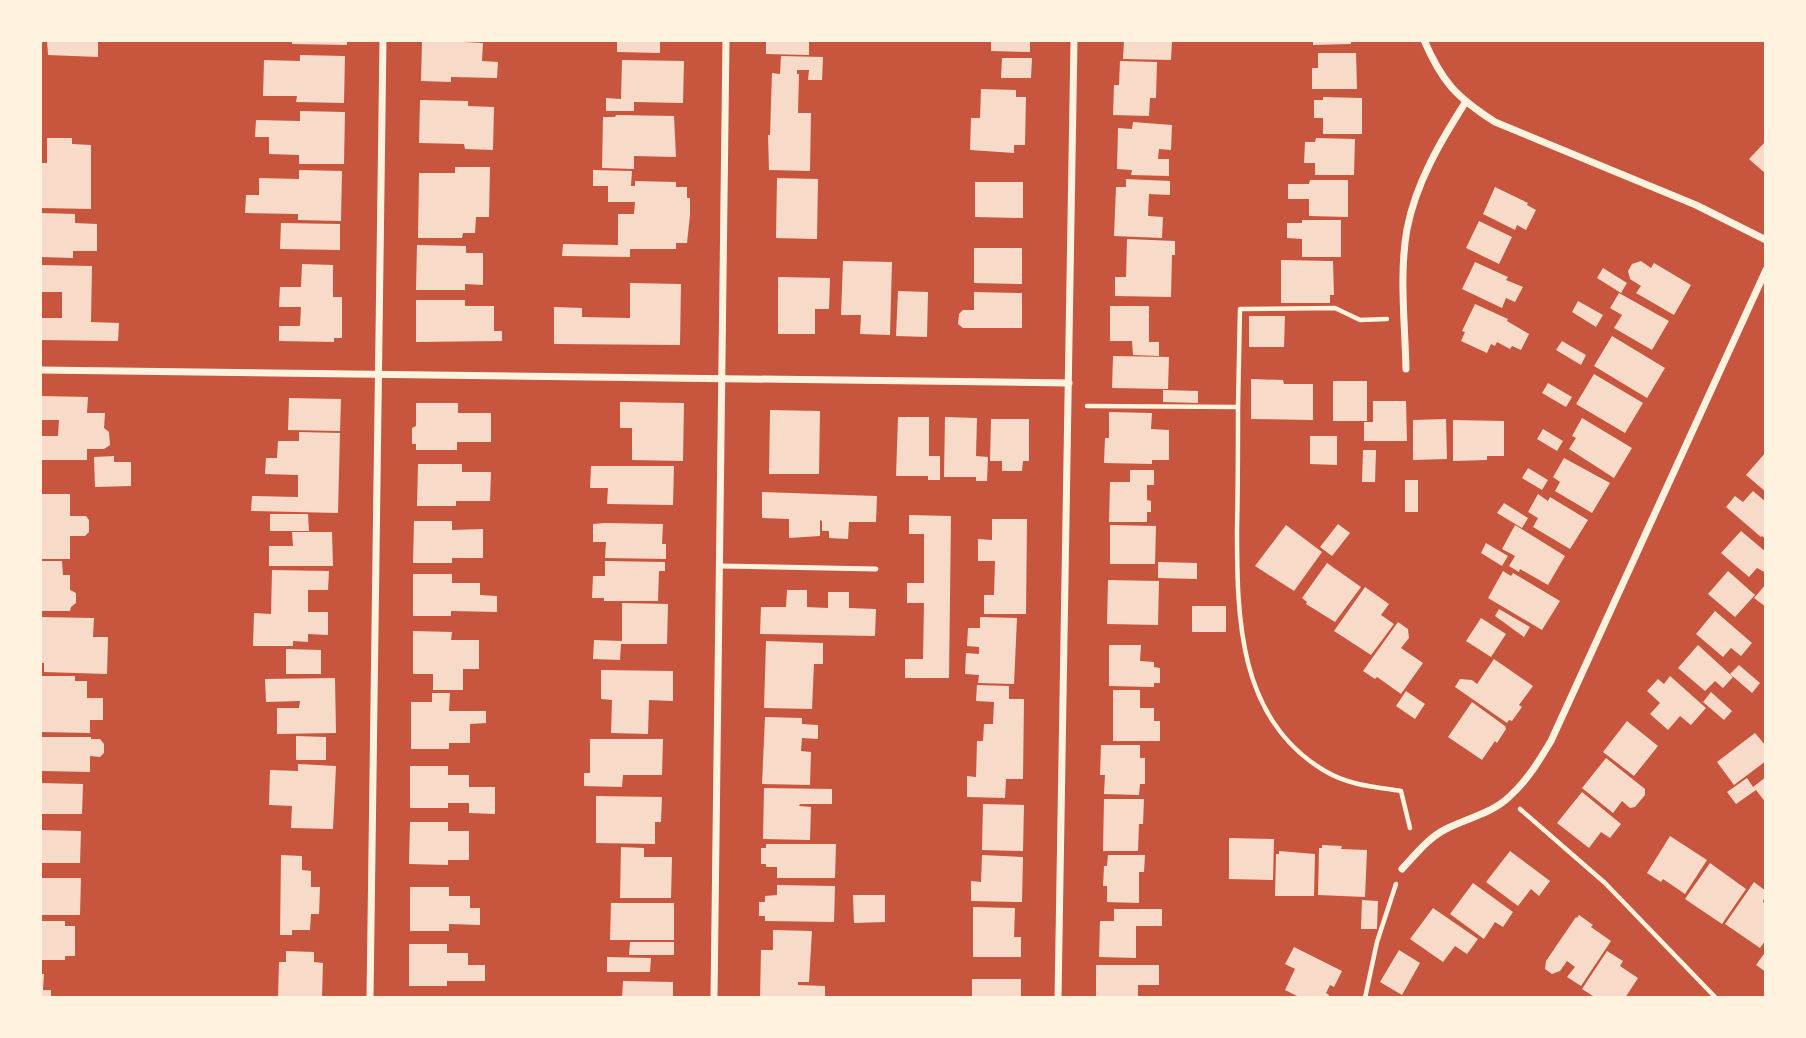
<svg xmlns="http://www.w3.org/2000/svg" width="1806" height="1038" viewBox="0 0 1806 1038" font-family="'PT Sans',sans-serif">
<rect width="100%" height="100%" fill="#c8553d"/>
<g fill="#f7dbc8">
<path d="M47 40H95L98 42V57L48 55Z"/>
<path d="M292 40H347V45L292 44Z"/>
<path d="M422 40 483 43 482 61 498 62 497 78 451 77V82L421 81Z"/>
<path d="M766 40H809V55L766 54Z"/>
<path d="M991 40H1030V52L991 51Z"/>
<path d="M1124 40H1172L1171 60 1123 59Z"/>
<path d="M1313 40H1351V44L1313 45Z"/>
<path d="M617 41H660V53L617 52Z"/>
<path d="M1318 53H1356L1357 89H1312V68H1318Z"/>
<path d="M300 55 345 56 344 103 296 102 297 96H263L264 60 300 61Z"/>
<path d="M781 56 823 57 822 80H808L809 70H797V74H799L798 113H811L810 171 769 170 768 135H770L772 73 780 74Z"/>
<path d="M1002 58H1032L1031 78H1001Z"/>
<path d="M622 60 684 61 683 103 634 102V111H606V98L621 99Z"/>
<path d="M1120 61 1157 62 1156 98H1150L1149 116 1113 115 1114 85H1119Z"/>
<path d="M981 89 1016 90V97H1026L1025 145H1014V153L970 150 971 118H980Z"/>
<path d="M1323 97 1362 98V134H1323V118H1314V100H1323Z"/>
<path d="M420 100 468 101V106L494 107 493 150 465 149 464 144 419 143Z"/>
<path d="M300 111 345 112 344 164H299V155L269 154V137H255L256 120 300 121Z"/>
<path d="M616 115 674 116 676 157 634 156V169L602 168 603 117H615Z"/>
<path d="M1133 122 1172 125 1171 150 1159 149 1158 159H1169V176L1131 175 1132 170 1117 169 1118 128 1132 129Z"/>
<path d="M47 138H72V144L91 145V209L40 208V163H47Z"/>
<path d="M1316 138 1355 139 1354 175H1315V163H1304L1305 142H1315Z"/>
<path d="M1766 141V174L1749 159Z"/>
<path d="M455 167H490L489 217H476L475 233H463L462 238H418L419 173H455Z"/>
<path d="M299 170 342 171 341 221 298 220V214L245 213 246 195H259V178L299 179Z"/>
<path d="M593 170 632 171 631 186H635V181L676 182V187H687V198H690V215L687 243H676V249H630V257L562 256 563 244 618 245V214H634L635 202H608V186H593Z"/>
<path d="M777 178 818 179 817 239 776 238Z"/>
<path d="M1126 179 1170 181V195L1149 194 1148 216 1163 217 1162 238 1114 236 1116 187H1126Z"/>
<path d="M1310 180H1348V217L1309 216V199H1288V184H1309Z"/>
<path d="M975 182H1023V218L975 217Z"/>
<path d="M1495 187 1528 203 1527 205 1536 210 1526 230 1517 225 1515 230 1483 214Z"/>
<path d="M40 213 75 214V223L97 224V251H73V258L40 257Z"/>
<path d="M1302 220H1341V257H1302V239L1287 238V223H1302Z"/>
<path d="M1479 221 1512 237 1499 264 1466 248Z"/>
<path d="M281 223 340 224V250L280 249Z"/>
<path d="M1127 239 1175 241V255H1172L1171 297 1115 296V277H1126Z"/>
<path d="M417 245 466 246V253H483V285L465 284V290H416Z"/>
<path d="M974 248H1022V284L974 283Z"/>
<path d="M1281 260 1333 261 1334 295H1330V303H1281Z"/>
<path d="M843 261 892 262 890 335 860 334 861 315H841Z"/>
<path d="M1641 261 1651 268 1654 263 1691 285 1674 315 1636 293 1641 286 1630 279 1628 271 1632 264Z"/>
<path d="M1475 262 1508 277 1506 280 1523 287 1515 302 1506 298 1502 308 1462 289Z"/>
<path d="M302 264 333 265V297H342V338H334V342L279 341V326H300L301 307H279L280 287H301Z"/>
<path d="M40 265 92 266 91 322 119 323 118 341 40 340V318H62V292H40Z"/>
<path d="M1603 268 1627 283 1621 293 1597 278Z"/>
<path d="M778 277 830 278 829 309H815V334H778Z"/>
<path d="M630 283 681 284 680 345 554 344V307L582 308V317L630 318Z"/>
<path d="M898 291 928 292 927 337 896 336Z"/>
<path d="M974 292 1022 293V328H963L958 324 959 314 963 310H974Z"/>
<path d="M1619 293 1669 321 1652 350 1614 328 1622 315 1610 308Z"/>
<path d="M416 300H465V306H494V331H502V341L416 342Z"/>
<path d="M1578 301 1603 315 1596 327 1572 312Z"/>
<path d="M1475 304 1508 319 1507 321 1529 334 1521 350 1512 346 1510 349 1497 342 1495 346 1491 344 1487 353 1461 341 1465 332 1462 331Z"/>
<path d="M1110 306H1149V342H1159V356L1133 355 1132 341H1110Z"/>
<path d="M1249 316H1285L1284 347H1249Z"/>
<path d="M1612 336 1665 368 1647 398 1594 366Z"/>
<path d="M1562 341 1586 355 1581 365 1556 350Z"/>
<path d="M1113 356 1169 357 1168 389 1112 388Z"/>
<path d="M1594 374 1643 403 1625 433 1576 404Z"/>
<path d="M1251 379 1283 380 1284 384H1313V420L1251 419Z"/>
<rect x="1333" y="381" width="34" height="40"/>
<path d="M1548 383 1572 397 1566 407 1542 393Z"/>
<path d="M1163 390 1198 391V403L1163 402Z"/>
<path d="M40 396 88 397 87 413H105L104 428 109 432 110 445 104 449H87V460H40V436H58L59 420H40Z"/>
<path d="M289 398 341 399 340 431 288 430Z"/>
<path d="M1373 401H1406L1407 441H1364V422H1373Z"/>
<path d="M620 402 684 403 683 461 632 460V428H620Z"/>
<path d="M416 403H458V413H491V442H457V450H416V444H412V428L416 426Z"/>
<path d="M770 410 820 411 819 474H769Z"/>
<path d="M1109 412 1152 413 1151 429 1169 430V460H1152V464L1104 463 1105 438H1109Z"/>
<path d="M898 417H929V456H940V480H928V476H896Z"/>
<path d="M945 417 977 418 976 456 988 457 987 481H976V477H944Z"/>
<path d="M1582 418 1632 448 1614 478 1569 449 1576 438 1572 436Z"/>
<path d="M991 419H1029V461H1023L1022 471H1002V461H990Z"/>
<path d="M1446 419 1447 459 1413 460V420Z"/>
<path d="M1453 420 1504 421V456H1487V460L1453 461Z"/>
<path d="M1543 429 1563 441 1557 451 1537 439Z"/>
<path d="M299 432 340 433 338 513 251 511 252 496 298 497V475L265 474 266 458H277L278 441H299Z"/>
<path d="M1310 436H1337V465L1310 464Z"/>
<path d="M1363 450H1376L1375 482H1362Z"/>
<path d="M1766 452V492L1746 475Z"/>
<path d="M114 456V462H131V486L95 487 94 457Z"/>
<path d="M1564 458 1610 483 1592 513 1555 491 1560 482 1553 477Z"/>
<path d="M418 464H462V472H491L490 501H456V506H417Z"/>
<path d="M591 466H674L673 505 607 504 608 488H590Z"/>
<path d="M1528 468 1548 480 1542 490 1522 478Z"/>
<path d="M1130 470H1154V485H1147V500L1151 501V512H1147V522H1109L1110 482H1130Z"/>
<rect x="1405" y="480" width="13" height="32"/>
<path d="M1753 491 1766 502V539L1762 536 1761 537 1726 507 1735 496 1743 502Z"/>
<path d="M762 492 877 496 876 522H849L848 539 829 538V531H822V521L820 520V536L789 538V519L762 518Z"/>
<path d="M40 494H70V516H86L89 520V532L85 536H70V559H40Z"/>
<path d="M1538 494 1548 501 1550 497 1588 520 1570 549 1533 527 1538 518 1528 512Z"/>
<path d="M1504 503 1528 518 1522 528 1497 513Z"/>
<path d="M270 514H308L309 531H270Z"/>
<path d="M909 515 951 516 949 678H905V659H923L924 603H907V583H924V534H909Z"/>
<path d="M992 519H1027L1026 614H984V595H994L995 561H978V539L992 540Z"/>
<path d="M414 521H452V530L483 529V558H452V563H413Z"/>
<path d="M605 523 663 524 662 544H666V559L605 558 606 542H593V524Z"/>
<path d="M1338 524 1350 533 1332 556 1320 547Z"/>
<path d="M1110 525 1156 526 1155 564H1110Z"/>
<path d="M1286 525 1322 552 1294 591 1255 566Z"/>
<path d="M1515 525 1565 556 1548 585 1520 569 1519 572 1509 566 1515 556 1502 549Z"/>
<path d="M1741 531 1766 552V573L1757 568 1749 577 1721 553Z"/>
<path d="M292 532H332L333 566H269V546H293Z"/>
<path d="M1486 543 1508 556 1502 566 1481 553Z"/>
<path d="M40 561H62L63 575H70V590L76 593V603L71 607 70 611H40Z"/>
<path d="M605 561 665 562V571H659L658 601H604V598H592L593 576H605Z"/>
<path d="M1158 562 1197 563V579L1158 578Z"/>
<path d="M1327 563 1361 587 1335 622 1306 604 1307 602 1302 598Z"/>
<path d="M272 570 329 571 328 590H308V612H328V635L308 634V642L293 641V646H253L254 613 271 614Z"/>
<path d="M1503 571 1511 576 1513 573 1560 601 1542 630 1488 598Z"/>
<path d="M1728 571 1755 595 1735 617 1708 594Z"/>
<path d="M413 574H452V583H480V595L497 596V612L451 611V616H413Z"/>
<path d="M1108 580 1159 581 1158 625 1107 624Z"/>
<path d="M1766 584V607L1754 598Z"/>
<path d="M1365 587 1389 604 1381 615 1394 624 1371 655 1334 631Z"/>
<path d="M787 590H807V607L828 608V592H849V608L876 609 875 636 760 634 761 607H786Z"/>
<path d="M622 603 668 604 667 644H621L620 660 593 659 594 640 622 641Z"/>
<rect x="1192" y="606" width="34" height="26"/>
<path d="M1499 609 1530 627 1524 637 1495 616Z"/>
<path d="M1715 611 1752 643 1741 656 1731 648 1723 657 1696 634Z"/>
<path d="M40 617 94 618 93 637H108L107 674 44 672V663H40Z"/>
<path d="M980 617 1017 618 1014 684 978 683 979 675 965 674 966 653 979 654V647L967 646 968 628H980Z"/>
<path d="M1481 618 1506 634 1491 657 1466 641Z"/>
<path d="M1398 622 1408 629 1409 638 1401 648 1423 663 1401 694 1377 677 1375 679 1363 671Z"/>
<path d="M413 631 452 632 451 640H479V669H463V690H433V674H413Z"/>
<path d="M766 641 823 643V664H814L812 709 764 708Z"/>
<path d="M1109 645H1141L1140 661 1154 662V667L1160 668V683H1154V687L1109 686Z"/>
<path d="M1698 645 1733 677 1723 688 1715 681 1705 691 1678 668Z"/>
<path d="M286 649 321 650V674H286Z"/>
<path d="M1494 659 1533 686 1519 705 1522 707 1512 721 1509 720 1507 723 1455 687 1460 679 1472 680 1477 684Z"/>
<path d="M1739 665 1760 683 1752 693 1730 674Z"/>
<path d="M601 670 673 671V701L649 700 648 734 611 733 612 700 601 699Z"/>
<path d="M41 676H75V681H87V698H103V720H90V733L40 732Z"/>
<path d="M1670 676 1706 708 1691 725 1680 716 1668 730 1650 714 1660 703 1647 691 1658 679 1664 684Z"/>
<path d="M335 678 336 733 277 734V708H299L300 701 266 702 265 679Z"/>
<path d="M977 685 1009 686V699H1024L1023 779H1006L1005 798 967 797V776L976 777 977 741H983L984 724H993L994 702 976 701Z"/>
<path d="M1113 690H1140V708H1154V721H1160V741H1113Z"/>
<path d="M1406 691 1425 704 1415 719 1396 706Z"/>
<path d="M1711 692 1732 711 1724 720 1703 702Z"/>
<path d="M432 693H450L449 711H486V723L470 724V743H449V749H411V702H432Z"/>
<path d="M1472 702 1505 726 1506 729 1497 743 1495 741 1482 760 1448 737Z"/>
<path d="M765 717 802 718V724L818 725V739L802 738 801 751 811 752 810 785 762 784Z"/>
<path d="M1627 721 1658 746 1634 776 1603 752Z"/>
<path d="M1755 733 1766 746V761L1734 785 1717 762Z"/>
<path d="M296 736 326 737V760H296Z"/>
<path d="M42 737H91V739H100L104 744V753L100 757 90 756V772L42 771Z"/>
<path d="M590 739H663L662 775H623L622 787 584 786V773H590Z"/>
<path d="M1101 745H1140V758H1145V784H1140L1139 795 1104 794 1105 775H1100Z"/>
<path d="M1606 758 1645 789V795L1635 807 1630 808 1622 801 1613 813 1582 788Z"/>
<path d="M298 764 336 766 333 829 291 828 292 806 269 805 270 770 298 771Z"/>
<path d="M410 766H448V775H469V787H495V814L469 813V803H448V808H410Z"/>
<path d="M1766 777V803L1756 790 1736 804 1727 792 1747 778 1753 787Z"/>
<path d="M40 783 83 784 82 814H40Z"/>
<path d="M764 788 832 789V804H800L799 806 811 807 810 840 763 839Z"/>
<path d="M1582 792 1621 824 1610 838 1601 832 1589 848 1557 823Z"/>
<path d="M596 796 662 797 661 822H655V844L596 843Z"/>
<path d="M1104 799H1144L1143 824H1139L1138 851H1103Z"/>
<path d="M983 804 1024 805 1023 851 982 850Z"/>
<path d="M410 822H448V831H469V860H448V865L409 864Z"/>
<path d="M40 830 81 831 80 863H40Z"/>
<path d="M1670 836 1707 860 1685 894 1663 879 1661 882 1647 873Z"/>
<path d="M1229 838 1274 839 1273 880 1229 879Z"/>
<path d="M766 844H836L835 878H777V867H766V864H761V848H766Z"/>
<path d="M1322 845 1342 846 1341 849 1367 850 1365 897 1318 895 1319 848H1322Z"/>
<path d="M621 847 644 848V857H672L671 898H620Z"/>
<path d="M1279 851 1315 854 1314 896H1275L1276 854H1279Z"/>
<path d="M1510 851 1550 881 1539 896 1531 889 1518 906 1486 882Z"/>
<path d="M281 855 302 856V870L311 871V887H320L319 914H311L310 930H292V935H280Z"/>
<path d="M982 855 1023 857 1022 902 971 901V881L981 882Z"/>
<path d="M1108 855H1145L1144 872H1139V903L1107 902V886H1103L1104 866H1107Z"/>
<path d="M1710 863 1746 889 1722 924 1685 899Z"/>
<path d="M40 878H81L80 915H40Z"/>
<path d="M1754 882 1766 891 1763 902 1766 904V940L1760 948 1725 924Z"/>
<path d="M1473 883 1513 912 1503 927 1495 922 1484 939 1450 914Z"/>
<path d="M777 885 835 886 834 922 765 921V916H759V902H765V896L777 895Z"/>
<path d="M410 887H449V896H470V908H480V925L449 924V931H410Z"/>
<path d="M853 895H885V922L854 923Z"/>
<path d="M1362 900 1378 901 1377 929H1361Z"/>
<path d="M611 903H674V940H610Z"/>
<path d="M973 907 1015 908 1014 937H1021V957H973Z"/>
<path d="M1433 908 1478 939 1467 954 1455 946 1443 962 1410 939Z"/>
<path d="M1114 909H1162V926H1136V958L1099 957 1100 921H1114Z"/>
<path d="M1579 915 1593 925 1591 927 1611 941 1581 986 1567 977 1575 967 1567 961 1560 971 1552 974 1545 969 1546 961 1576 917 1577 918Z"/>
<path d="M40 921H65V926H75V956H65V960H40Z"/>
<path d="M773 930 812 931 809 982H798V985L825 986V998H760L761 950H773Z"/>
<path d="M630 942H674V955H629Z"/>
<path d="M409 944H447V953H468V965H485V981H447V986H409Z"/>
<path d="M1294 947 1342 971 1334 987 1330 985 1326 993 1329 995 1328 998H1301L1285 990 1295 969 1285 964Z"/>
<path d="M1399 950 1420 963 1402 995 1380 982Z"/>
<path d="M286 951 314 952V962L323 963 322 998H278L279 962H286Z"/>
<path d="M1607 951 1623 961 1620 966 1638 978 1625 998H1596L1582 989Z"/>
<path d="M1766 951V972L1756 965Z"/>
<path d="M607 957 651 958 650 972H607Z"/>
<path d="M1096 965H1159V985H1138V998H1096Z"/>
<path d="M40 974H44L43 990H51V998H40Z"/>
<rect x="972" y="979" width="49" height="19"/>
<path d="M623 981 673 982V998H622Z"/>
</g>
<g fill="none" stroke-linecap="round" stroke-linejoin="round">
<g stroke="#fff3e0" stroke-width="4.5">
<path d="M1087 406 1238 407C1238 448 1238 488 1237 529 1237 618 1238 720 1325 771 1348 785 1375 787 1401 791L1410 828"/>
<path d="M1238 407 1240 309 1335 308 1360 320 1387 319"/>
<path d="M1520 809 1605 883 1716 998"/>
<path d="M1365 998 1377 942 1396 884"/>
</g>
<path stroke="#fff3e0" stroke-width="5" d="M720 566 876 569"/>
<g stroke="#fff3e0" stroke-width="7">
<path d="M1424 40C1442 82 1456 97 1495 122L1696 205 1766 240"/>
<path d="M1406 369C1405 323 1399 274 1407 229 1416 183 1440 142 1465 103"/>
<path d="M40 370 1069 383"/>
<path d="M1402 869C1415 855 1428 838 1446 829 1467 818 1491 814 1509 797 1527 781 1539 761 1551 741L1766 270"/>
<path d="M370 998 383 40"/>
<path d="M714 998 726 40"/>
<path d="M1058 998 1074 40"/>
</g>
</g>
<rect width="1806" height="1038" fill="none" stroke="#fff3e0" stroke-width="84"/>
</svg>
